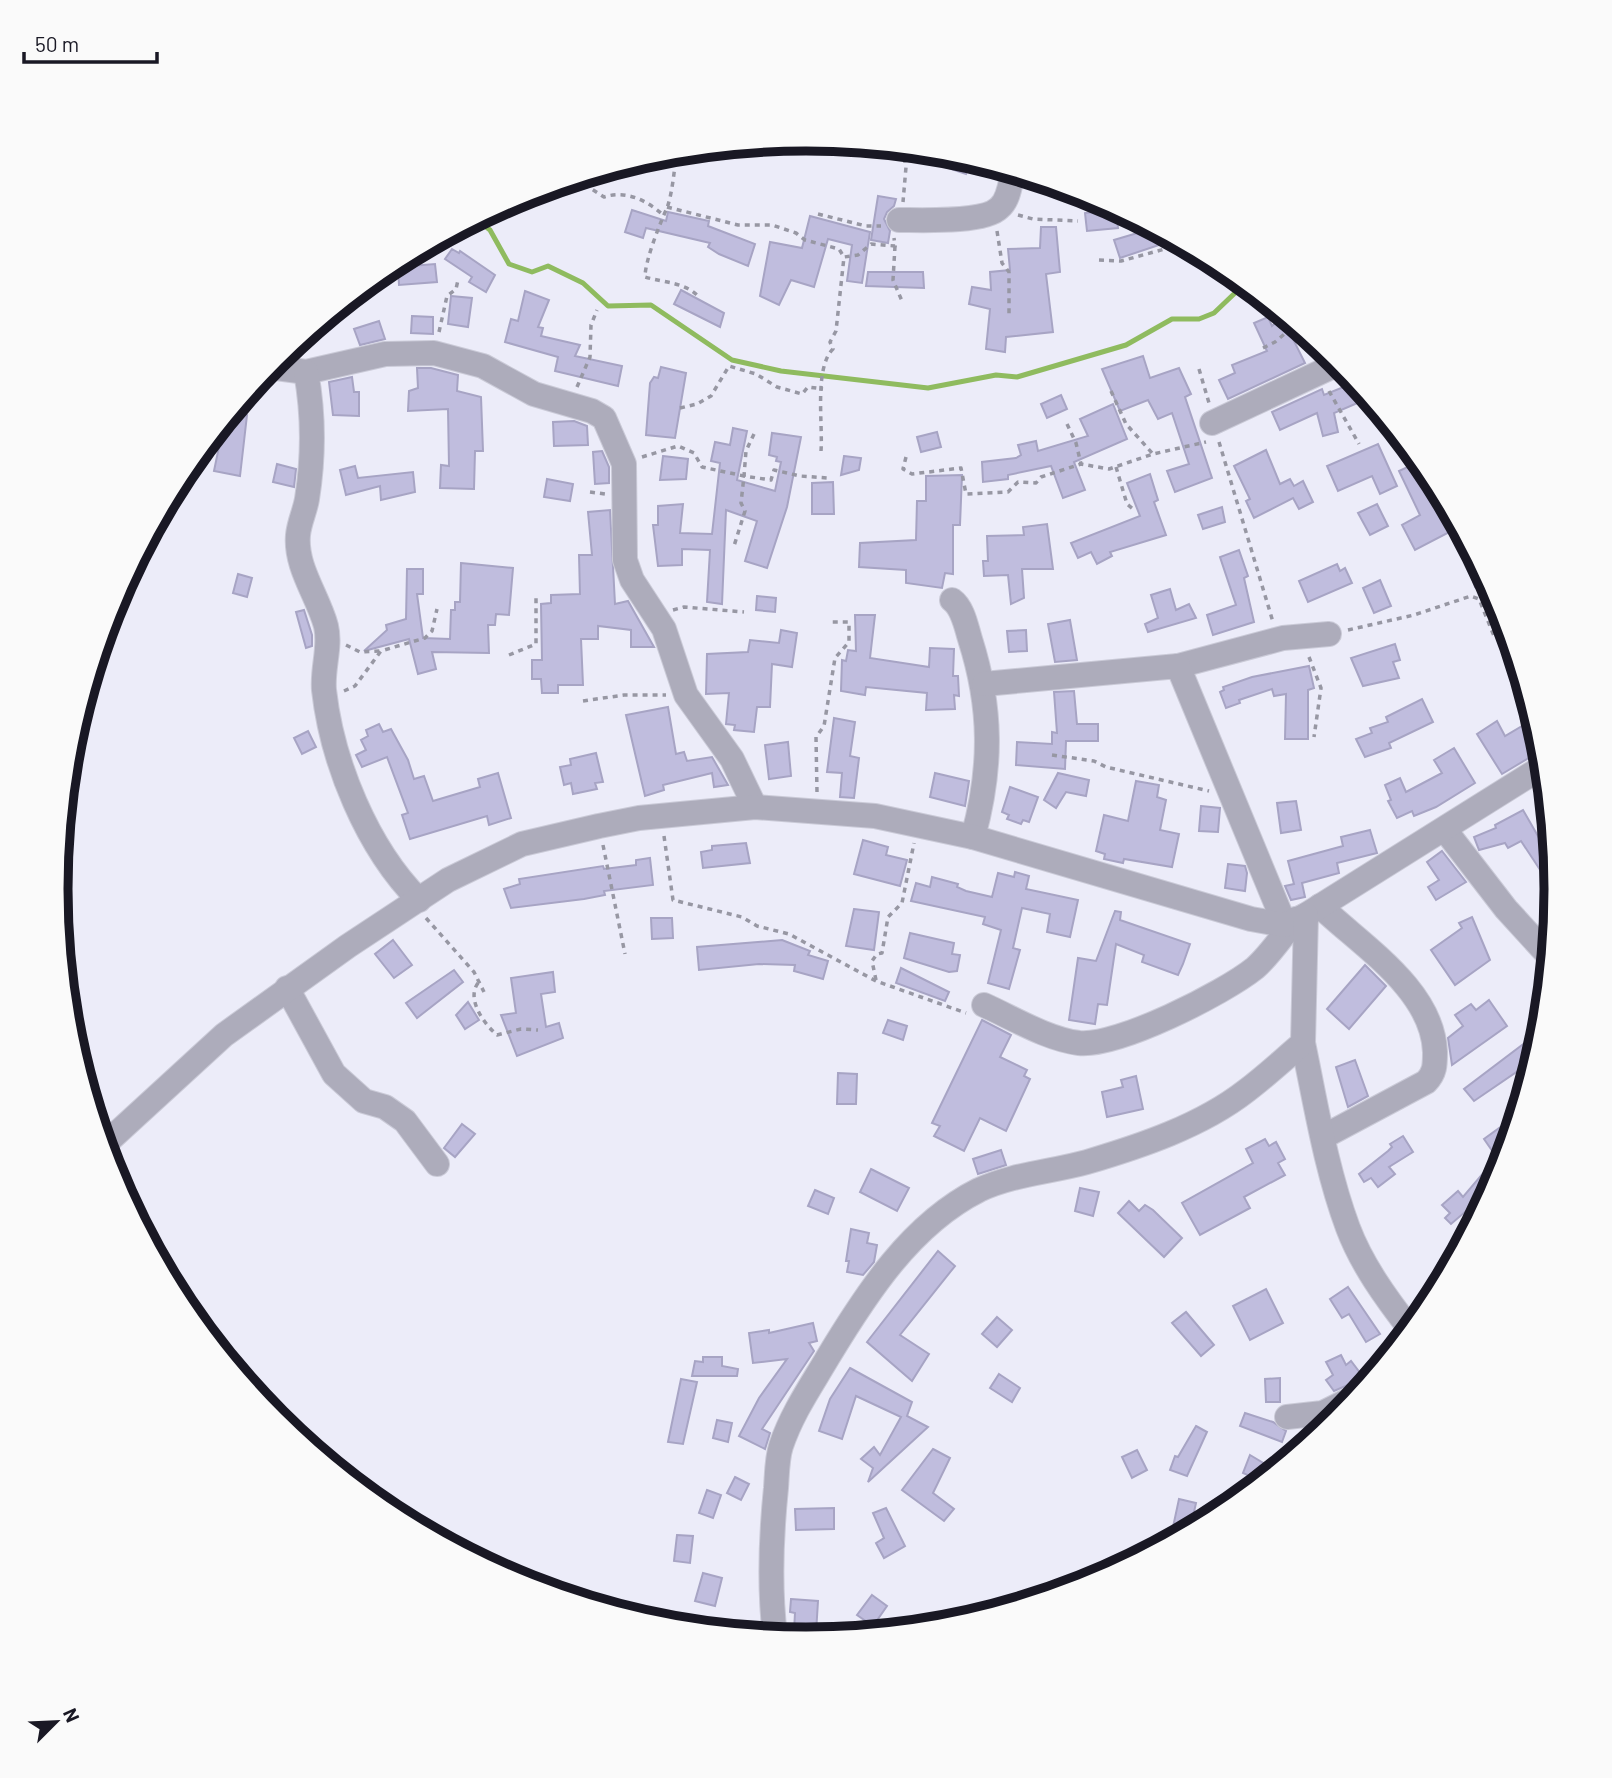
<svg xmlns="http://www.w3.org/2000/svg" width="1612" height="1778" viewBox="0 0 1612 1778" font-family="Barlow,sans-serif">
<rect width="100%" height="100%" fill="#ececf9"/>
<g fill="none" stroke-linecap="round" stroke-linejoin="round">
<path stroke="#8fbb5f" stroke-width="5" d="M476 219 490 230 509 264 532 272 548 266 583 283 608 306 651 305 732 360 781 371 928 388 996 375 1017 377 1126 345 1172 319H1199L1214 313 1236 292 1249 287"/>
</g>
<g fill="#c0bdde" stroke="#a7a4c4" stroke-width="2">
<path d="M947 153 971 159 966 174 942 166Z"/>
<path d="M878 196 896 199 894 206 887 212 884 219 890 231 888 243 871 240Z"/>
<path d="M1101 200 1116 208 1118 228 1087 231 1085 213 1100 211Z"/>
<path d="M632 210 666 221 668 212 709 221 708 226 755 244 748 266 719 254 708 247 710 243 646 228 643 238 625 232Z"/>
<path d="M810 216 870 232 862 283 847 281 852 245 828 239 814 287 791 280 779 305 760 296 770 242 802 248Z"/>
<path d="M1041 227H1056L1060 272 1046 274 1053 332 1006 337 1005 352 986 349 990 309 969 304 972 287 991 290 990 272 1010 270 1008 249 1040 248Z"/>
<path d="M1154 228 1174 240 1120 258 1114 240Z"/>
<path d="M452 249 459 253 460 251 495 275 486 292 469 282 472 277 445 259Z"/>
<path d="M435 264 437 282 399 285 398 267Z"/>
<path d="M868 272H923L924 288 866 286Z"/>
<path d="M681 290 724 313 720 327 674 304Z"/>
<path d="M525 291 549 300 538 327 543 328 541 336 580 345 575 356 622 366 618 386 555 371 558 357 505 342 511 319 518 321Z"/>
<path d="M451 296 472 298 468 327 448 324Z"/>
<path d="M412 316 433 317V334L411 333Z"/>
<path d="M1268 317 1272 326 1282 317 1305 363 1228 399 1219 380 1235 373 1232 365 1267 351 1254 323Z"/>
<path d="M379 321 385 339 360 345 354 329Z"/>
<path d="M1143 356 1150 378 1179 368 1191 394 1185 397 1212 478 1175 492 1167 471 1189 464 1172 413 1158 419 1148 400 1120 411 1102 369Z"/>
<path d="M661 367 686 373 675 438 646 435 650 383 654 377 658 378Z"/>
<path d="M417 368H431L458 375 457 391 481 397 483 451H475L474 489 440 488 441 465 449 466 448 409 408 411 409 391 418 388Z"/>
<path d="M352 377 354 392H359V416L333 415 329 382Z"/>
<path d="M1356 382 1369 398 1334 413 1338 432 1323 436 1317 413 1280 430 1272 412 1322 389 1324 395Z"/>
<path d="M1061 395 1067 409 1047 418 1041 404Z"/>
<path d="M1113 404 1127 439 1074 462 1085 490 1063 498 1051 466 1008 475V479L983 482 982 462 1016 458 1021 455 1018 445 1036 441 1038 451 1088 436 1080 419Z"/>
<path d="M231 413 247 415 240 476 214 471 221 437H218L219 427Z"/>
<path d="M574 421 587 426 588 445 554 446 553 422Z"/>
<path d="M733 428 747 431 737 480 775 491 781 462 776 461 777 457 769 455 772 433 801 437 787 507 767 568 745 561 757 521 726 510 722 604 707 602 710 550 682 549V565L658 566 653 525H658V506L683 504 680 533 712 534 720 463 711 461 715 442 730 445Z"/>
<path d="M937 432 941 447 921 452 917 437Z"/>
<path d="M1378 444 1397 486 1380 494 1372 476 1338 491 1327 466Z"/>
<path d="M1266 450 1280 484 1290 479 1294 486 1303 481 1313 502 1299 509 1293 498 1254 518 1246 501 1250 499 1234 466Z"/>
<path d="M602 451 609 467V483L595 484 593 452Z"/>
<path d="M663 456 688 459 686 479 660 480Z"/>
<path d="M844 456 861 458 859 470 841 475Z"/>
<path d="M1416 463 1430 492 1439 490 1442 504 1446 502 1459 527 1415 550 1402 525 1420 515 1399 471Z"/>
<path d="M277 464 296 469 294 487 273 482Z"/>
<path d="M355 466 358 478 413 472 415 492 381 500 380 486 346 495 340 470Z"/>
<path d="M1150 474 1158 500 1154 502 1166 535 1110 552 1112 556 1097 564 1091 552 1078 558 1071 543 1140 516 1127 483Z"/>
<path d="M962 475 960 525H953V574L945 573 942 588 906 583V570L859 567 860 543 916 540 917 501H926V476Z"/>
<path d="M547 479 573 484 570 501 544 497Z"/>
<path d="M833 482 834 514H812V483Z"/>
<path d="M1377 504 1388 526 1370 535 1358 513Z"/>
<path d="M1222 507 1225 522 1203 529 1198 515Z"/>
<path d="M610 510 615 604 628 601 654 647H631V630L598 626V639H581L583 685H558V693H542L541 679H532V660H542L541 604 551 603V595L580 594 579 555H592L588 512Z"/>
<path d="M1047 524 1053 569H1022L1024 598 1011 604 1008 575 984 576 983 561H988L987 536 1024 535 1023 527Z"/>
<path d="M1469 546 1488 582 1475 587 1462 549Z"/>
<path d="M1239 550 1248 576 1244 578 1254 622 1213 635 1207 615 1236 605 1220 557Z"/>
<path d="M461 563 513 568 509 615 496 614 495 625H488L489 653 432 652 436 669 418 674 409 639 364 651 387 630 386 625 406 619 407 569H423V594H417L423 638 450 639 451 610H455V602H460Z"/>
<path d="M1337 564 1340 571 1345 568 1352 583 1308 602 1299 581Z"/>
<path d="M238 574 252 578 247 597 233 593Z"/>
<path d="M1380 580 1391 606 1374 613 1363 588Z"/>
<path d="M1170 589 1176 610 1189 604 1196 618 1148 632 1145 624 1158 618 1151 595Z"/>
<path d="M757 596 776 598 775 612 756 610Z"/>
<path d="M304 610 312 635V646L306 648 296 612Z"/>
<path d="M855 615H875L870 658 929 667 930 648 954 649 953 676H958L959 696 954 695 955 709 926 710 927 693 866 687 865 695 841 691 842 660 846 661 848 650 856 651Z"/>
<path d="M1070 620 1077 660 1055 662 1048 624Z"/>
<path d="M781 630 797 633 792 667 772 664 770 707H757L754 732 734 730 735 725 726 724 729 693 706 694 707 654 748 652 750 640 779 643Z"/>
<path d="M1026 630 1027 651 1009 652 1007 631Z"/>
<path d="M1395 644 1400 660 1393 662 1399 678 1363 686 1351 658Z"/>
<path d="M1309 666 1314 688 1308 690V739H1285L1286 694 1274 696 1272 689 1239 700 1240 703 1226 708 1220 692 1224 690 1223 687 1252 677Z"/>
<path d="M1074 691 1077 724H1098V741H1066L1065 769 1016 765 1017 742 1052 744V732L1057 733 1054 692Z"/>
<path d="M1422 699 1433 722 1389 743 1391 748 1365 757 1356 739 1372 733 1370 728 1388 722 1386 717Z"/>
<path d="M668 707 676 754 684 752 687 761 712 757 728 785 714 787 712 773 663 785 664 790 645 796 626 715Z"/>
<path d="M834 718 855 722 850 756 859 758 854 798 840 797 842 773 827 772Z"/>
<path d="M1534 719 1542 750 1502 774 1477 734 1497 721 1505 736Z"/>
<path d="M379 724 383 732 391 729 408 760 414 779 424 776 433 801 480 787 478 779 498 773 511 818 489 825 487 816 410 839 402 815 408 813 387 757 362 767 356 755 366 750 361 740 368 736 366 730Z"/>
<path d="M308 731 316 747 302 754 294 738Z"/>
<path d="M788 742 791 776 769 779 765 745Z"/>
<path d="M1454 748 1475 783 1436 807 1414 816 1412 811 1397 818 1388 801 1391 800 1385 785 1400 778 1406 792 1442 773 1434 760Z"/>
<path d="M596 753 603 782 595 783 597 789 573 794 571 783 564 785 560 767 571 765 570 759Z"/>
<path d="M935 773 969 781 965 806 930 797Z"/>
<path d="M1058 773 1089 780 1086 796 1066 792 1056 808 1044 800Z"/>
<path d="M1136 781 1159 785 1157 797 1166 800 1160 830 1179 834 1172 867 1124 859 1123 863 1104 859 1105 854 1096 851 1104 815 1128 821Z"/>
<path d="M1010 787 1038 797 1029 822 1023 820 1021 824 1007 819 1009 815 1002 812Z"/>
<path d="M1296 801 1301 830 1281 833 1277 803Z"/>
<path d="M1201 806 1220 808 1218 832 1199 831Z"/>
<path d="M1523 810 1546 850 1552 846 1556 894 1521 841 1508 848 1505 843 1479 850 1474 837 1496 828 1495 825Z"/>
<path d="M1370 830 1377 853 1337 863 1339 873 1302 883 1305 897 1291 900 1285 886 1294 884 1288 861 1343 846 1341 837Z"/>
<path d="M863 840 888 847 886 855 907 860 900 886 854 874Z"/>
<path d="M746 843 750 863 703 868 701 852 712 850V846Z"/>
<path d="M1442 851 1466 882 1436 900 1428 887 1439 880 1427 862Z"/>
<path d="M650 858 653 885 604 891 605 895 584 899 511 908 504 889 520 884 519 879 603 866 604 869 636 865V860Z"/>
<path d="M1228 864 1245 866 1247 873 1245 891 1225 888Z"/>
<path d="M1015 872 1029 876 1026 889 1078 900 1070 937 1047 932 1050 914 1022 908 1013 948 1020 950 1009 989 988 983 1001 930 983 924 985 917 911 901 916 883 930 887 932 877 958 884 957 887 966 891 992 897 998 873 1014 877Z"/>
<path d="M854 909 879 912 874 950 846 946Z"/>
<path d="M1115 911 1121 912 1120 920 1190 944 1183 964 1178 975 1142 962 1144 955 1116 944 1107 1005 1098 1004 1095 1024 1069 1020 1078 958 1096 961Z"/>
<path d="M1472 917 1490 960 1455 985 1431 950 1462 928 1459 923Z"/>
<path d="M651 918H672L673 938 652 939Z"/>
<path d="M910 933 954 943 952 954 960 955 957 971 949 972 904 958Z"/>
<path d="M393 940 412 965 394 978 375 954Z"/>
<path d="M782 940 810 951 808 955 828 961 823 979 794 971 795 965 759 964 699 970 697 947Z"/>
<path d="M1365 965 1386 986 1349 1029 1327 1009Z"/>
<path d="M901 968 949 992 945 1001 896 983Z"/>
<path d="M454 970 463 982 417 1018 406 1003Z"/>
<path d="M553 972 555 992 541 994 546 1027 559 1023 563 1038 517 1056 501 1015 516 1013 511 978Z"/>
<path d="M1489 1000 1507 1026 1452 1065 1448 1038 1463 1026 1455 1015 1471 1004 1476 1010Z"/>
<path d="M468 1002 479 1020 465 1029 456 1015Z"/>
<path d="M888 1020 907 1026 903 1040 883 1033Z"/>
<path d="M982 1020 1011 1035 1000 1057 1027 1070 1024 1076 1030 1079 1006 1131 980 1118 964 1151 934 1136 940 1126 932 1123Z"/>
<path d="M1542 1030 1534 1060 1474 1101 1464 1089Z"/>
<path d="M1355 1060 1368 1096 1348 1107 1336 1067Z"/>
<path d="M838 1073 857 1074 856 1104H837Z"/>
<path d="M1136 1076 1143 1109 1107 1117 1102 1092 1123 1087 1121 1080Z"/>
<path d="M1517 1115 1509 1143 1502 1165 1484 1139Z"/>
<path d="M462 1124 475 1134 455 1157 444 1148Z"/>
<path d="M1403 1136 1413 1152 1389 1167 1395 1174 1378 1187 1371 1178 1364 1182 1359 1174 1388 1151 1392 1147 1390 1144Z"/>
<path d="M1265 1139 1269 1146 1276 1142 1285 1159 1278 1163 1285 1175 1244 1197 1250 1208 1200 1235 1182 1203 1253 1163 1246 1149Z"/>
<path d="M1001 1150 1006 1165 978 1174 973 1159Z"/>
<path d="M871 1169 909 1188 897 1211 860 1192Z"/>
<path d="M1484 1172 1496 1181 1488 1196 1486 1194 1451 1224 1445 1218 1450 1213 1442 1205 1458 1191 1463 1197Z"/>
<path d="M1080 1188 1099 1192 1093 1216 1075 1211Z"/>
<path d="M815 1190 834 1198 828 1214 808 1206Z"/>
<path d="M1129 1201 1139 1211 1145 1205 1153 1210 1182 1238 1164 1257 1118 1213Z"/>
<path d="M851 1229 869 1233 867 1243 877 1245 874 1262 863 1275 847 1272 849 1261H846Z"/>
<path d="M938 1251 955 1266 900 1335 929 1354 912 1381 867 1342Z"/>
<path d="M1348 1287 1380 1334 1366 1342 1349 1314 1342 1318 1330 1299Z"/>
<path d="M1266 1289 1283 1323 1250 1340 1233 1306Z"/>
<path d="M1186 1312 1214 1345 1201 1356 1172 1323Z"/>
<path d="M997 1317 1012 1330 997 1347 982 1334Z"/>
<path d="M813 1323 817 1341 809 1343 814 1351 762 1429 770 1433 765 1449 739 1436 759 1398 787 1359 753 1363 749 1333 769 1330V1333Z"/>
<path d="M1341 1355 1346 1365 1351 1361 1364 1378 1334 1391 1326 1380 1333 1375 1326 1362Z"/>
<path d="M703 1357H722V1366L738 1369 737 1376H692L695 1361 703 1362Z"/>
<path d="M850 1368 912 1402 907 1416 928 1427 868 1482 873 1468 861 1459 874 1447 880 1455 901 1417 856 1396 842 1439 819 1431 830 1399Z"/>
<path d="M999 1374 1020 1388 1012 1402 990 1388Z"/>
<path d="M1280 1378V1402H1266L1265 1379Z"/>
<path d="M681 1379 697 1382 683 1444 668 1442Z"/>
<path d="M1245 1413 1273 1422 1286 1431 1282 1442 1240 1426Z"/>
<path d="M717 1420 732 1423 728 1442 713 1438Z"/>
<path d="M1196 1426 1207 1432 1187 1476 1170 1470 1175 1456 1178 1457Z"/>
<path d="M933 1449 950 1458 933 1493 954 1509 944 1521 902 1490Z"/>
<path d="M1137 1450 1147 1470 1132 1478 1122 1457Z"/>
<path d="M1250 1455 1275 1470 1261 1481 1243 1473Z"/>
<path d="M735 1477 749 1484 741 1500 727 1493Z"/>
<path d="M707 1490 721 1495 713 1518 699 1513Z"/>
<path d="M1179 1499 1196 1503 1190 1530 1170 1541Z"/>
<path d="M834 1508V1529L796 1530 795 1509Z"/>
<path d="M886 1508 905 1546 884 1558 876 1543 884 1538 873 1513Z"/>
<path d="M677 1535 693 1536 690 1563 674 1561Z"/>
<path d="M703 1573 722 1578 715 1606 695 1601Z"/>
<path d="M872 1595 887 1606 873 1626 857 1615Z"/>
<path d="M791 1599 818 1601 816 1633 794 1631 795 1613 790 1612Z"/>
</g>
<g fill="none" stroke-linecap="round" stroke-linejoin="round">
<g stroke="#cacad7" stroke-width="26">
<g id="minor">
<path d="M899 220C921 220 984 223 999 208 1009 200 1010 184 1013 172"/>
<path d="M269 367 306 372 385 354 434 353 483 366 534 394 592 411 604 418 624 464 625 560 632 580 664 629 686 695 732 759 755 807"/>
<path d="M306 372C314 416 314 455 307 499 305 511 299 523 298 535 295 567 318 596 326 626 331 647 322 668 324 690 332 762 367 848 419 900"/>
<path d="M1212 423 1340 363"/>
<path d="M952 600C963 608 966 626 970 639 992 708 992 768 973 837"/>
<path d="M1178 666 1283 638 1329 634"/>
<path d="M984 684 1178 666 1285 925"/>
<path d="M1445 830 1506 909 1549 956"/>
<path d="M1320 906C1362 946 1433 990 1435 1052 1435 1065 1435 1073 1426 1082L1323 1137"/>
<path d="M287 988 334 1074 364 1101 385 1107 405 1121 437 1164"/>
<path d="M984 1005C1013 1018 1047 1039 1079 1043 1118 1047 1224 993 1255 968 1270 955 1283 935 1296 919"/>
<path d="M1303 1043C1316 1105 1326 1169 1348 1228 1362 1265 1386 1298 1410 1329"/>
<path d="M104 1145 224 1035 348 946 448 880 522 844 599 826 639 818 755 807 875 816 973 837 1251 919 1285 925 1306 915 1544 766"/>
<path d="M1287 1417 1323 1413 1355 1397"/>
<path d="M775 1636C769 1587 771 1537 776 1488 777 1474 777 1458 781 1446 792 1413 811 1386 828 1357 866 1294 911 1224 979 1190 1013 1174 1051 1172 1087 1162 1141 1146 1201 1126 1246 1091 1266 1076 1284 1059 1303 1043L1306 915"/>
</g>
</g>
<g stroke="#9797a3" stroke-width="3.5" stroke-dasharray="5 5" stroke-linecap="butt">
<path d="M902 148 906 167 903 202"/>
<path d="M677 152C674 169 673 191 667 208 660 223 645 261 645 277 665 283 685 282 699 297"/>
<path d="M576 179 604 197C626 190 646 200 662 214"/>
<path d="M667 207 738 225H772L796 233 805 240 839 249 844 257"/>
<path d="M818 214 866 226H881"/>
<path d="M1018 215 1033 219 1078 221"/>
<path d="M1142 222 1143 223"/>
<path d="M997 231 1002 263 1009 272V314"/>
<path d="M895 246 893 280 902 301"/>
<path d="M1099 260 1121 261 1183 244"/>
<path d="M439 332 447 296 456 289 458 280"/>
<path d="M1263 348 1275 342 1295 325"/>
<path d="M1199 369 1209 403"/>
<path d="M577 387 590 357 591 325 597 310"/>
<path d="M1111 391 1126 424 1153 454"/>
<path d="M1329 391 1359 444"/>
<path d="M680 408 697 404 711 396 729 366 756 374 777 387 802 394 808 387 823 389"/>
<path d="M1067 424 1076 443 1081 464"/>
<path d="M754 434 746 451 744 476 771 480 774 470 800 476 827 478"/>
<path d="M1219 442 1273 622"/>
<path d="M821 451C823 423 814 368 833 349L830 342 836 331 844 257 858 255 871 244 895 246 894 238"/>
<path d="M642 457 678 446 694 453 702 467 744 476 741 503 745 511 734 546"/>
<path d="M906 457 903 469 912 474 961 468 966 494 1008 492 1018 482 1036 483 1041 477 1081 464 1109 469 1153 454 1206 442"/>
<path d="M1116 467 1127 504 1133 509"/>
<path d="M590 492 605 494"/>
<path d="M673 610 684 607 744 612"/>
<path d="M1348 630 1414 615 1471 596 1479 599 1494 636 1510 640"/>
<path d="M346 645 360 652 381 651"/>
<path d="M509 655 536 644V594"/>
<path d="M1309 657 1321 688 1314 737"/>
<path d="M344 691 355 686 381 651 425 638 432 631 437 609"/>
<path d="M583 701 624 695H666"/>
<path d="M1052 755 1094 761 1106 767 1209 791"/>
<path d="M817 792 816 737 824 726 835 658 849 642V622H832"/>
<path d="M664 836 673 900 742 917 757 926 789 934 876 981 966 1013"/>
<path d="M603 845 625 954"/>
<path d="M426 918 474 972 484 992"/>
<path d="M876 980 872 961 877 954 882 953 888 917 902 903 914 843"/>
<path d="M478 983C466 999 484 1024 497 1035L521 1029 538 1030"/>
</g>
<use href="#minor" stroke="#adacbb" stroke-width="24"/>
</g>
<path d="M0 0H1612V1778H0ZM68 889a738 738 0 1 1 1476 0a738 738 0 1 1-1476 0Z" fill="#fafafa" fill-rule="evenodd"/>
<path fill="none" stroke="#191824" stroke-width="9" d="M68 889a738 738 0 1 1 1476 0a738 738 0 1 1-1476 0Z"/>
<g transform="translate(56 1722) rotate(66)" stroke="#fafafa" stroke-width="5" paint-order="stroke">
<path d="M0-5L12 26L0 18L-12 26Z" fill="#191824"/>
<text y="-10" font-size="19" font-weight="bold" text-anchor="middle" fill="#191824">N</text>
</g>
<path d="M24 52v10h133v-10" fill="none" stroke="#191824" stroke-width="3.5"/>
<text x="35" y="52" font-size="21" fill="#191824" stroke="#fafafa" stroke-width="5" paint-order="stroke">50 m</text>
</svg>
